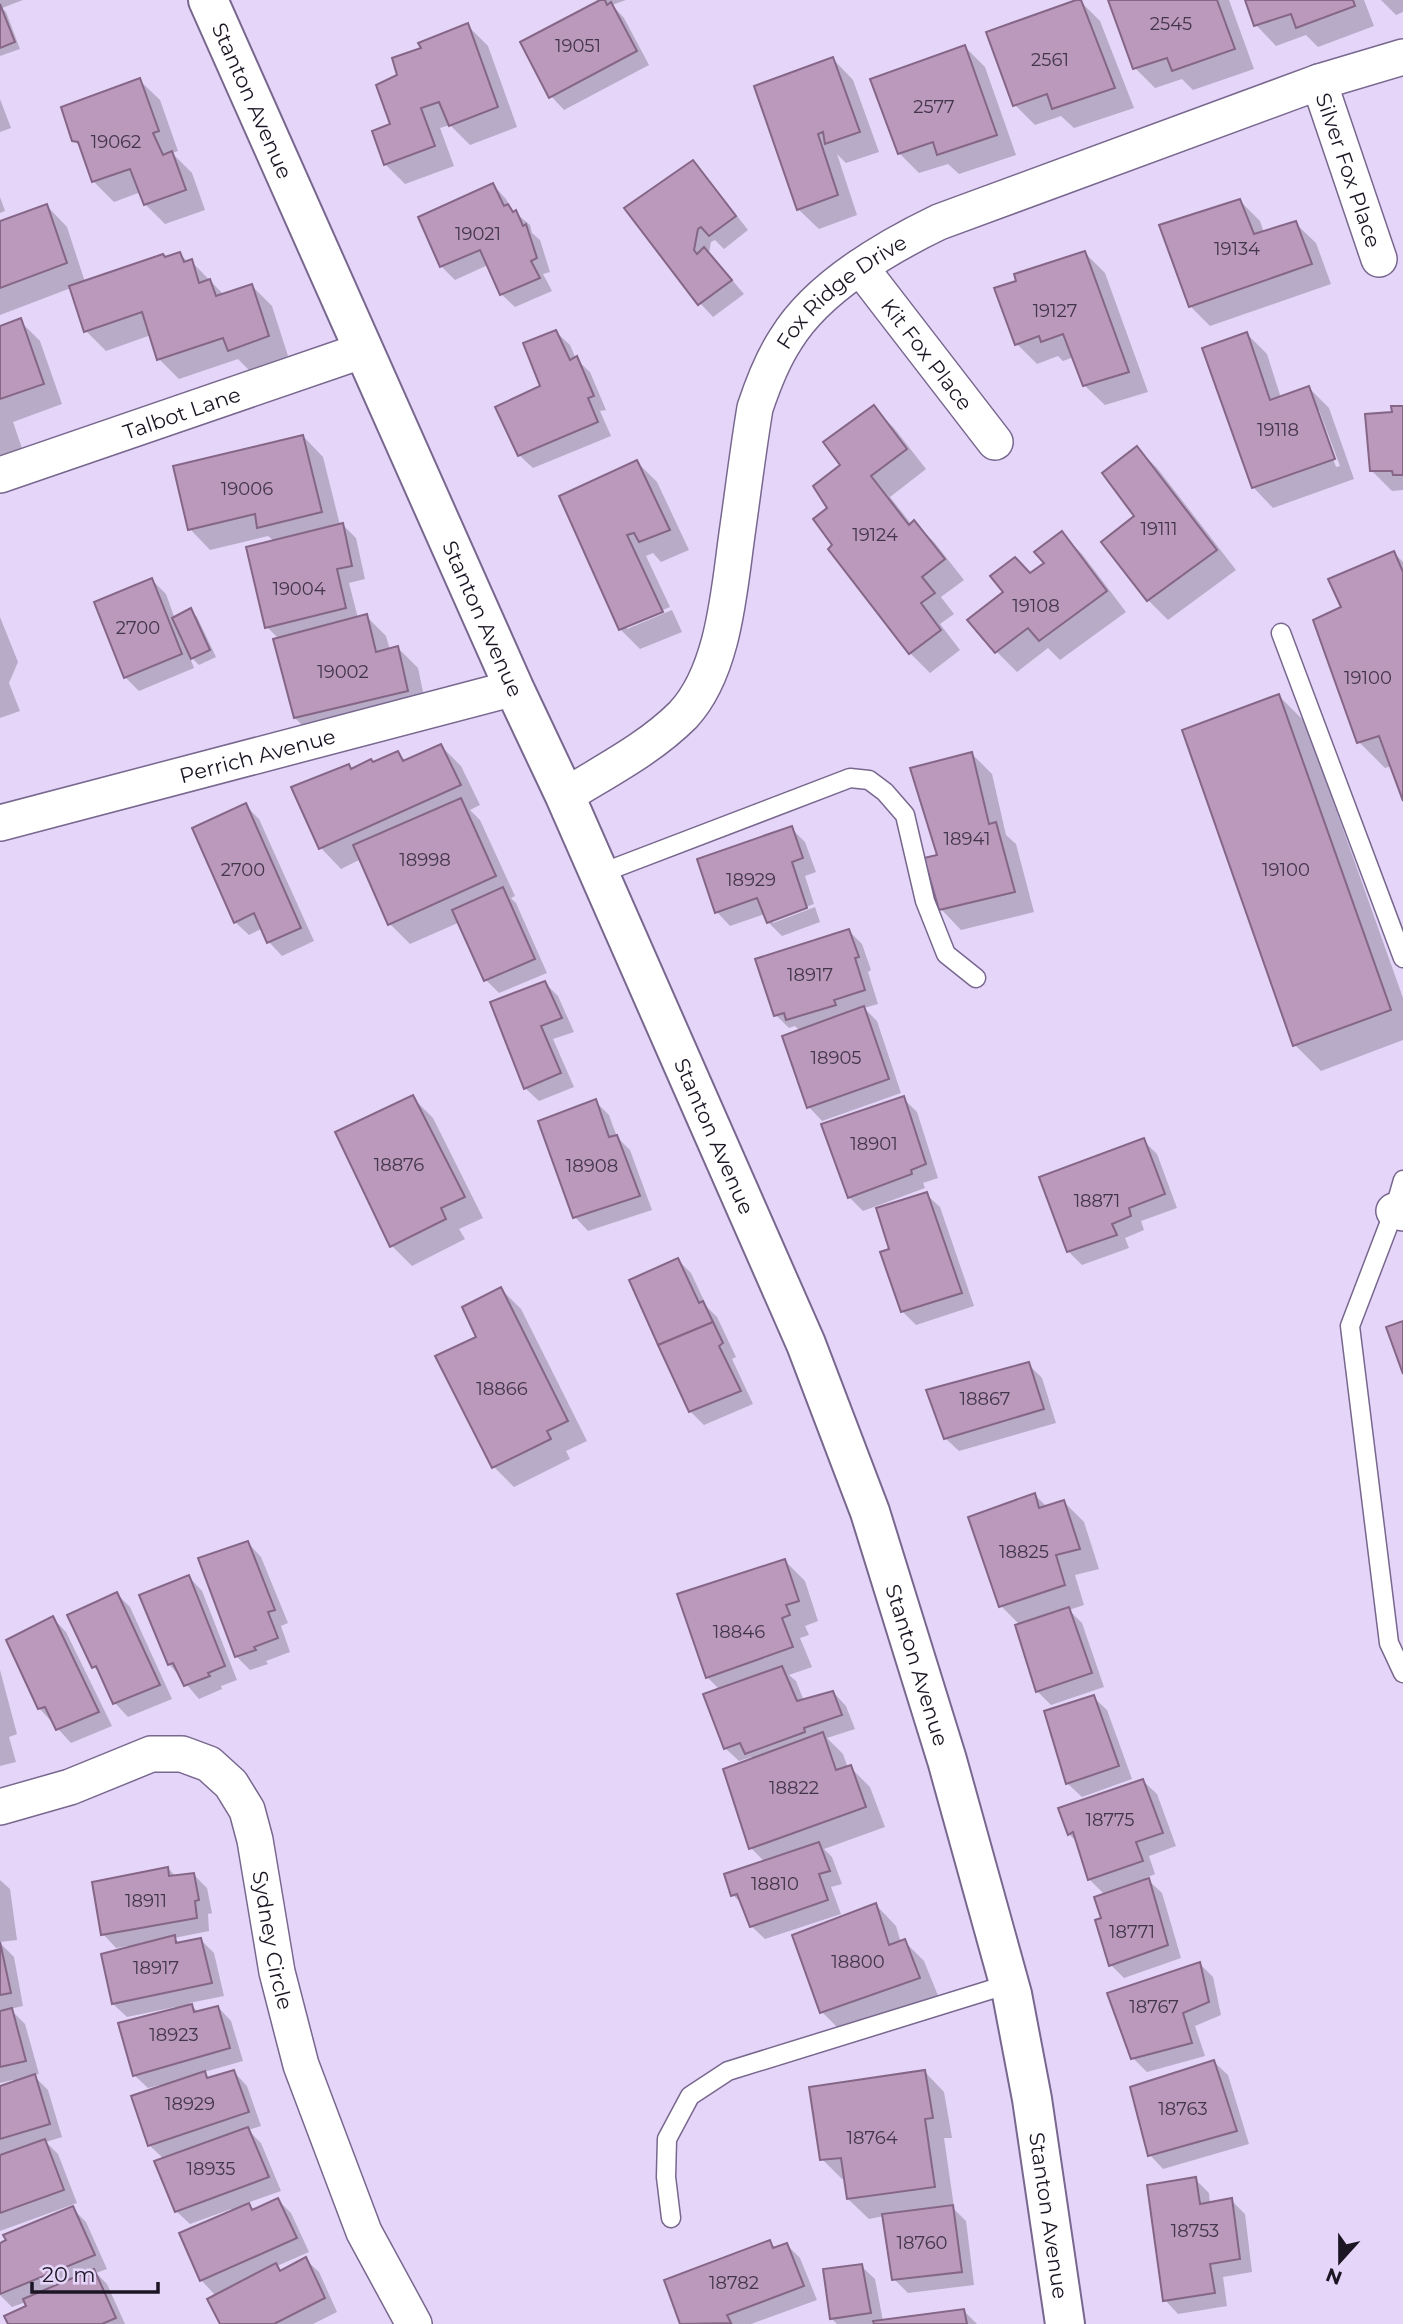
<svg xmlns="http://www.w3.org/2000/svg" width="1403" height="2324" viewBox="0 0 1403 2324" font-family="Montserrat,sans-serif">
<rect width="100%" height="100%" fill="#e5d6f9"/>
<g fill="#0003" fill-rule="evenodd">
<path d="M0 0H23L2 8 6 12 20 49 0 56Z"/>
<path d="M599 0H626L612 5 624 18 649 65 564 110 551 96 601 2Z"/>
<path d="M1109 0H1229L1254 69 1193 90 1182 79 1155 88 1135 68Z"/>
<path d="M1247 0H1364L1374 26 1318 47 1306 35 1276 46 1256 25Z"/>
<path d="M1381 0H1403V12L1396 15Z"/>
<path d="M1080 1 1100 21 1134 108 1074 128 1061 116 1035 125 1015 105Z"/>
<path d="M468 26 488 46 517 127 470 145 450 125 440 128 454 166 405 184 385 164 399 75Z"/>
<path d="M965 47 985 67 1016 155 959 174 948 164 919 173 899 153Z"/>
<path d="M833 59 853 80 879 152 846 163 837 154 857 215 819 229 798 209Z"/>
<path d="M139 80 160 100 178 151 172 153 192 173 205 210 165 224 145 204 141 192 114 202 94 182 81 148 74 140Z"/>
<path d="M0 99 11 128 0 132Z"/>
<path d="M693 162 706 176 748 230 724 249 715 240 711 242 709 253 744 294 713 317 700 303 627 209Z"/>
<path d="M493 185 506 199 511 209 530 225 532 233 540 240 550 272 543 274 552 291 515 307 501 294 488 265 455 280 441 266Z"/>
<path d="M0 197 5 211 0 213Z"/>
<path d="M1240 201 1260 221 1264 233 1295 223 1316 243 1331 284 1210 326 1190 306Z"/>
<path d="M47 206 67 227 85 282 180 254 188 262 191 261 224 295 252 286 272 306 288 356 249 370 238 359 179 379 159 359 151 335 106 351 86 331 71 288 0 315V223Z"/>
<path d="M1085 253 1105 273 1148 392 1105 405 1084 385 1074 357 1063 361 1058 356 1037 364 1017 344 1018 282Z"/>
<path d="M20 321 40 341 62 404 13 422 25 457 0 466V328Z"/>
<path d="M556 332 570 345 576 359 590 372 606 410 600 411 611 436 533 468 519 455 543 387Z"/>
<path d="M1247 334 1267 354 1281 398 1309 388 1329 408 1354 479 1273 508 1253 487ZM1316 410H1319L1340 466 1336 467Z"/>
<path d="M874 408 894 428 926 469 890 497 912 525 914 522 934 542 964 580 941 597 954 614 940 624 960 650 930 673 910 653 835 545 830 508 842 465Z"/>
<path d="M1403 408V490L1392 491 1371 470 1394 413Z"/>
<path d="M303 436 323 457 340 525H343L356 538 365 579 349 583 358 618 366 616 386 636 390 650 398 648 418 668 427 711 315 738 295 718 279 639 267 627 274 541 268 536 210 550 190 529Z"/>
<path d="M1137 448 1157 468 1236 570 1168 620 1148 600 1137 516Z"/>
<path d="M637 462 657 482 689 550 661 562 653 553 646 556 670 607 627 625V629L672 610 682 632 640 649 620 629 561 496Z"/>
<path d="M1062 534 1082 554 1126 612 1060 660 1048 648 1017 672 997 652 1030 575 1046 563Z"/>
<path d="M1394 553 1403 562V796L1392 766 1385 768 1359 742 1315 621 1344 608Z"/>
<path d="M152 580 166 594 175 619 190 610 197 617 216 657 199 665 189 655 194 668 139 691 125 677Z"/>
<path d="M0 617 18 662 9 683 20 711 0 718Z"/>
<path d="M1279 696 1305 722 1403 998V1040L1321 1071 1295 1045Z"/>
<path d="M441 746 461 766 480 805 470 810 480 820 515 896 511 898 516 903 547 973 499 993 486 980 460 922 410 944 390 924 361 859 341 869 321 848 293 788 348 766 353 770 398 753 406 761Z"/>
<path d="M972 754 992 774 1006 835 1016 844 1034 912 961 930 941 909Z"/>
<path d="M245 805 259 819 314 941 282 956 269 942 263 928 249 935 235 922Z"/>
<path d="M791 828 805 842 816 872 805 876 814 904 773 919V923L815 907 820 922 782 936 768 922 765 914 730 926 717 912 699 860Z"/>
<path d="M849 931 862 944 871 970 868 972 878 1004 864 1008 877 1021 901 1093 822 1121 809 1107 785 1037 800 1031 795 1026 789 1028 776 1015Z"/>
<path d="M545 983 558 996 574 1032 553 1039 574 1087 539 1101 525 1088Z"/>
<path d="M412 1097 433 1118 483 1218 459 1229 465 1239 412 1266 392 1246 337 1133Z"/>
<path d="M903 1098 917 1112 938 1178 923 1183 925 1188 863 1211 849 1197Z"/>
<path d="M596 1102 609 1115 617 1137 630 1150 652 1210 588 1231 575 1217Z"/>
<path d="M1143 1140 1157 1154 1177 1208 1141 1221 1144 1230 1125 1238 1129 1248 1082 1265 1068 1251Z"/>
<path d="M926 1194 940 1207 974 1306 916 1325 902 1311 891 1250Z"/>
<path d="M678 1260 691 1273 707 1307 717 1317 736 1357 732 1359 753 1404 704 1425 690 1411Z"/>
<path d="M501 1289 521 1309 587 1441 566 1451 570 1459 514 1487 494 1467 438 1357 478 1338Z"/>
<path d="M1028 1364 1042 1378 1056 1423 959 1451 945 1438Z"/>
<path d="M1035 1495 1047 1507 1064 1502 1084 1522 1099 1569 1075 1575 1084 1605 1069 1610 1082 1623 1104 1687 1051 1705 1037 1691 1020 1625 1001 1606Z"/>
<path d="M248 1543 261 1557 288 1623 281 1626 290 1652 266 1661 268 1664 250 1670 236 1656Z"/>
<path d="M785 1561 805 1581 818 1621 805 1626 809 1635 800 1638 812 1667 789 1675 796 1681 804 1701 833 1692 846 1706 855 1729 827 1738 843 1754 848 1768 850 1767 870 1787 885 1827 824 1849 832 1857 842 1884 831 1887 841 1914 765 1939 751 1926 744 1906 733 1895 765 1862 751 1848 754 1760 751 1757 739 1761 725 1748 720 1690 707 1677Z"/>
<path d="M189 1577 202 1591 237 1680 221 1686 222 1689 199 1699 169 1664Z"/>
<path d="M117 1594 130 1607 172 1699 128 1717 115 1703 102 1675 94 1667 70 1616Z"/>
<path d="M53 1618 66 1632 112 1726 71 1743 39 1708Z"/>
<path d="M0 1670 17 1734 9 1737 16 1762 0 1766Z"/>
<path d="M1093 1697 1107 1710 1132 1779 1082 1797 1068 1784 1046 1712Z"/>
<path d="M1143 1781 1157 1794 1176 1846 1149 1856 1155 1874 1146 1878 1162 1893 1181 1958 1124 1978 1111 1965 1103 1919 1105 1895 1089 1879 1078 1843 1069 1834Z"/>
<path d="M168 1868 176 1877 194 1875 207 1888 212 1913 208 1914 209 1931 174 1938 181 1944 201 1940 214 1953 224 1996 189 2003 199 2013 218 2007 231 2021 243 2061 204 2072 210 2079 234 2072 247 2086 261 2126 248 2130 261 2143 281 2191 247 2203 254 2210 278 2200 291 2213 309 2252 277 2266 282 2272 305 2259 319 2272 337 2312 313 2324H222L216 2296 201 2280 181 2234 232 2212 231 2209 190 2224 176 2211 164 2159 149 2145 161 2088 160 2085 148 2088 134 2075 176 2010 175 2007 127 2017 113 2004 128 1949V1946L116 1948 103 1934Z"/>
<path d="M0 1880 10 1889 17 1940 0 1942Z"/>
<path d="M876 1905 896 1926 901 1943 904 1941 924 1961 939 1998 842 2032 822 2012Z"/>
<path d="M0 1943 14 1957 23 2006 10 2009 25 2024 39 2074 33 2075 48 2090 62 2137 46 2142 58 2154 77 2203 0 2231V2087L14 2083 13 2080 0 2083Z"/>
<path d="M1200 1964 1213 1977 1221 2015 1195 2026 1205 2056 1147 2072 1133 2058Z"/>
<path d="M1214 2062 1228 2075 1249 2144 1163 2169 1150 2155Z"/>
<path d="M924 2071 944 2092 952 2138H944L954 2207H952L966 2221 974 2285 908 2293 894 2279 884 2216 869 2219 848 2199 845 2179H842L822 2159Z"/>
<path d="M1195 2179 1209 2193 1210 2204 1231 2200 1245 2214 1252 2272 1223 2277 1227 2306 1178 2314 1165 2300Z"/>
<path d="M73 2209 86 2222 107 2269 96 2273 107 2284 125 2324H9L29 2307 26 2302 12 2307 0 2295V2245Z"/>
<path d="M769 2242 776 2248 787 2245 800 2258 817 2300 751 2324H682L666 2281Z"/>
<path d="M861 2266 875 2279 883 2321 964 2311 977 2324H837L832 2319Z"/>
</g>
<g fill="#ba99bc" stroke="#856687" stroke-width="2">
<path d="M600 0H605L607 5 611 2 637 51 549 98 520 42Z"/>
<path d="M1076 0H1081L1115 88 1052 109 1047 94 1013 106 986 32Z"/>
<path d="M1108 0H1217L1235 49 1172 71 1167 58 1133 69Z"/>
<path d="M1245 0H1353L1355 6 1296 28 1291 14 1254 26Z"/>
<path d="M0 4 15 42 0 48Z"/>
<path d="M468 23 498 107 449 126 439 102 421 108 435 146 384 165 372 131 390 124 376 85 397 75 392 58 421 48 418 43Z"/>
<path d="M965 45 997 135 937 155 933 142 898 154 870 79Z"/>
<path d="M833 57 860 132 825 144 823 132 818 134 838 195 797 210 754 86Z"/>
<path d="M140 78 159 131 153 133 163 155 172 151 186 190 144 205 130 169 92 182 78 142 72 141 61 107Z"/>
<path d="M693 160 736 216 709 236 701 227 698 229 694 250 697 254 704 247 732 280 698 305 624 208Z"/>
<path d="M493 183 504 206 508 204 513 212 516 210 523 226 526 224 537 258 531 261 540 278 500 295 480 250 440 267 418 217Z"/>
<path d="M1240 199 1254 234 1296 221 1312 264 1189 307 1159 225Z"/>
<path d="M47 204 67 263 0 288V221Z"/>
<path d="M1085 251 1129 372 1083 386 1063 334 1041 342 1039 336 1015 345 994 288 1016 281 1014 274Z"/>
<path d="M180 252 184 262 192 259 199 283 210 279 216 296 252 284 269 336 228 351 223 338 157 360 142 312 84 332 69 286 163 254 165 257Z"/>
<path d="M21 318 44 384 0 399V326Z"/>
<path d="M556 330 570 360 577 356 594 396 588 398 598 422 518 456 495 407 540 386 523 343Z"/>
<path d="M1247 332 1270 400 1309 386 1335 459 1252 488 1202 348Z"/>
<path d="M874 405 907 449 871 476 909 525 914 520 945 559 922 577 935 593 921 603 941 630 909 654 828 549 832 545 813 519 827 508 813 486 840 465 823 442Z"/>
<path d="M1391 406H1403V475H1393L1392 471H1370L1365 414 1392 412Z"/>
<path d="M303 435 322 512 257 528 255 514 188 530 173 466Z"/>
<path d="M1137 446 1217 550 1147 601 1101 542 1134 516 1102 473Z"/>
<path d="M637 460 670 530 639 542 634 533 627 535 663 612 619 630 559 496Z"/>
<path d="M343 523 352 566 337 569 346 608 265 628 246 547Z"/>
<path d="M1062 531 1107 591 1039 641 1028 628 995 653 967 620 1003 592 990 576 1015 557 1030 573 1044 563 1034 552Z"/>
<path d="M1394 551 1403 572V801L1379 736 1357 743 1313 620 1341 607 1328 579Z"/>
<path d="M152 578 182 654 124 678 94 602Z"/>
<path d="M191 608 210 650 191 659 172 618Z"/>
<path d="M367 614 376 652 398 646 408 691 294 718 273 639Z"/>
<path d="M1279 694 1391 1010 1293 1046 1182 730Z"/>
<path d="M441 744 461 785 319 849 291 787 349 764 351 769 371 759 373 762 398 751 403 761Z"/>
<path d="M972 752 989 824 996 822 1015 892 939 910 924 858 937 855 910 768Z"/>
<path d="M461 798 496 876 388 925 353 845Z"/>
<path d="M246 803 301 928 267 943 254 913 234 923 192 828Z"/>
<path d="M792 826 803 858 792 862 807 908 767 923 757 898 715 913 697 859Z"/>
<path d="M503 887 535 959 484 981 452 910Z"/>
<path d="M849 929 859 957 855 958 865 990 834 1000 836 1005 786 1020 784 1013 774 1016 755 959Z"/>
<path d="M545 981 562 1018 541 1026 561 1073 524 1089 490 1002Z"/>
<path d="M864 1006 889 1079 807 1108 782 1036Z"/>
<path d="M413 1095 465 1197 441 1208 446 1219 390 1247 335 1132Z"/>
<path d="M904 1096 926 1164 911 1170 912 1174 848 1198 821 1124Z"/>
<path d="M596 1099 609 1137 617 1135 640 1196 573 1218 538 1121Z"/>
<path d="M1144 1138 1165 1194 1129 1208 1131 1216 1112 1224 1117 1235 1067 1252 1039 1177Z"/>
<path d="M927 1192 962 1293 901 1312 880 1252 889 1249 876 1208Z"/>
<path d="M678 1258 699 1303 703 1301 713 1322 658 1345 629 1280Z"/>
<path d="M501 1287 568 1421 547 1431 551 1439 492 1468 435 1356 476 1337 462 1307Z"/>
<path d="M1403 1321V1374L1386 1327Z"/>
<path d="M713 1322 723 1343 719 1346 741 1391 689 1412 658 1345Z"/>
<path d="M1029 1362 1044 1409 944 1439 926 1390Z"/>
<path d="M1035 1493 1039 1508 1064 1500 1080 1549 1056 1555 1065 1585 999 1607 968 1517Z"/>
<path d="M248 1541 275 1610 268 1612 278 1638 254 1647 256 1650 235 1657 198 1558Z"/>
<path d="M785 1559 799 1601 786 1605 790 1615 782 1618 793 1647 706 1678 677 1594Z"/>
<path d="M189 1575 225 1666 208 1673 210 1676 184 1686 173 1663 168 1665 139 1595Z"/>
<path d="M117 1592 160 1685 113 1704 96 1666 92 1668 67 1615Z"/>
<path d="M1069 1607 1092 1673 1036 1692 1015 1625Z"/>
<path d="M53 1616 99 1712 56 1730 45 1707 38 1709 6 1640Z"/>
<path d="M782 1666 797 1701 833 1691 842 1715 804 1728 805 1732 745 1754 740 1743 724 1749 703 1694Z"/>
<path d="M1094 1695 1119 1766 1066 1784 1044 1711Z"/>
<path d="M823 1732 836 1770 851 1765 866 1807 749 1849 723 1769Z"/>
<path d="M1143 1779 1163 1833 1136 1842 1143 1861 1088 1880 1073 1832 1068 1835 1058 1808Z"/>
<path d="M819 1842 830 1871 819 1874 828 1900 750 1927 737 1894 731 1896 724 1874Z"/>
<path d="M168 1867 169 1876 194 1873 199 1900 195 1901 197 1918 101 1935 92 1882Z"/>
<path d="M1149 1878 1168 1945 1109 1966 1095 1920 1101 1918 1094 1897Z"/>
<path d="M876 1903 889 1945 905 1939 920 1978 820 2013 792 1935Z"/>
<path d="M175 1935 176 1943 201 1938 212 1983 112 2004 101 1954Z"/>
<path d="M0 1942 11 1993 0 1995Z"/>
<path d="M1200 1962 1209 2002 1183 2013 1192 2043 1131 2059 1107 1993Z"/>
<path d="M192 2004 194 2012 218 2006 230 2048 133 2076 118 2023Z"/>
<path d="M12 2008 26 2061 0 2067V2011Z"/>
<path d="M1214 2060 1237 2131 1148 2156 1130 2087Z"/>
<path d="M234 2070 249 2112 148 2146 131 2096 205 2071 207 2078Z"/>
<path d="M925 2070 933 2118 925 2119 935 2187 847 2199 841 2158 820 2160 809 2087Z"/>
<path d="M35 2074 50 2124 0 2139V2086Z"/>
<path d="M248 2127 269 2177 175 2212 154 2161Z"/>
<path d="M45 2139 64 2190 0 2213V2155Z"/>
<path d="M1196 2177 1200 2204 1232 2198 1240 2259 1210 2264 1215 2293 1163 2301 1147 2185Z"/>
<path d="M278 2198 297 2238 200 2281 179 2233 249 2203 252 2210Z"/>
<path d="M953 2205 962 2272 892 2280 882 2214Z"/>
<path d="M73 2206 95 2255 0 2294V2243L6 2240 3 2235Z"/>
<path d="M770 2240 773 2248 787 2243 804 2286 727 2315 731 2323 680 2324 664 2280Z"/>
<path d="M306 2257 325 2298 274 2324H220L207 2299 276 2263 280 2271Z"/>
<path d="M862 2264 871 2313 830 2319 823 2269Z"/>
<path d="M94 2269 116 2318 102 2324H8L4 2316 26 2306 23 2299Z"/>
<path d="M964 2309 967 2324H874L873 2321Z"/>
</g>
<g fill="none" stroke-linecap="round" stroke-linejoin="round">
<g stroke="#78678e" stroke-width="21">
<g id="service">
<path d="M1281 633 1403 958"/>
<path d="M599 874 850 778 869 780 885 792 905 815 925 901 946 954 976 978"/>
<path d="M1403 1180 1394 1211 1350 1326 1389 1643 1403 1673"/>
<path d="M671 2218 666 2177 667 2139 690 2096 728 2071 1009 1984"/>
</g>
</g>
<g stroke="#78678e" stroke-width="38">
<g id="minor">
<path id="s1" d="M1319 82 1379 259"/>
<path id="s2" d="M860 267 995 442"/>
<path id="s3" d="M0 475 364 350"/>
<path id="s4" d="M565 796C605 771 649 749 683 715 724 671 729 591 737 534 743 492 748 450 755 408 763 384 772 360 786 339 817 288 887 247 939 222L1319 82 1403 57"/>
<path id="s5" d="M0 823 514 688"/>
<path d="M1394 1211 1403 1213"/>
<path id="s6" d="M0 1807 70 1787 151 1754H182L209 1764 231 1784 247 1810 255 1840 277 1972 301 2065 364 2232 414 2324"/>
</g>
</g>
<g stroke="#78678e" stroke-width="42">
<g id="tertiary">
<path id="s7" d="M208 0 514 688 565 796 806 1344 870 1512 947 1760 1012 1994 1032 2099 1065 2324"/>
</g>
</g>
<use href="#service" stroke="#fff" stroke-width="18"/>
<use href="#minor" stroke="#fff" stroke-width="35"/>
<use href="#tertiary" stroke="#fff" stroke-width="38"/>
</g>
<g text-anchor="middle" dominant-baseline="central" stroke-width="5" stroke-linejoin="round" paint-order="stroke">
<g font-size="18" fill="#44364a">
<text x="1171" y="24">2545</text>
<text x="578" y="46">19051</text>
<text x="1050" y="60">2561</text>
<text x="934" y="107">2577</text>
<text x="116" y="142">19062</text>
<text x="478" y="234">19021</text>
<text x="1237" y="249">19134</text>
<text x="1055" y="311">19127</text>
<text x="1278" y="430">19118</text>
<text x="247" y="489">19006</text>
<text x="1159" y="529">19111</text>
<text x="875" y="535">19124</text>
<text x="299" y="589">19004</text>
<text x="1036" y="606">19108</text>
<text x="138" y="628">2700</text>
<text x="343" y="672">19002</text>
<text x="1368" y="678">19100</text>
<text x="967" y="839">18941</text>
<text x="425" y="860">18998</text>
<text x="243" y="870">2700</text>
<text x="1286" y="870">19100</text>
<text x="751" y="880">18929</text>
<text x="810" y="975">18917</text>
<text x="836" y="1058">18905</text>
<text x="874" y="1144">18901</text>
<text x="399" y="1165">18876</text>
<text x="592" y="1166">18908</text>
<text x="1097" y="1201">18871</text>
<text x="502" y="1389">18866</text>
<text x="985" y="1399">18867</text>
<text x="1024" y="1552">18825</text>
<text x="739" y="1632">18846</text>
<text x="794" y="1788">18822</text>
<text x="1110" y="1820">18775</text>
<text x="775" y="1884">18810</text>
<text x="146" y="1901">18911</text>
<text x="1132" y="1932">18771</text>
<text x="858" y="1962">18800</text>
<text x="156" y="1968">18917</text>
<text x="1154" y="2007">18767</text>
<text x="174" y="2035">18923</text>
<text x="190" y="2104">18929</text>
<text x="1183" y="2109">18763</text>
<text x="872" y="2138">18764</text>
<text x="211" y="2169">18935</text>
<text x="1195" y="2231">18753</text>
<text x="922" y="2243">18760</text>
<text x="734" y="2283">18782</text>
</g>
<g font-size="21" fill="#1c1524" stroke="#e5d6f9">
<text stroke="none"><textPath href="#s7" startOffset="110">Stanton Avenue</textPath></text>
<text stroke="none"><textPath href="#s1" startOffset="93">Silver Fox Place</textPath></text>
<text stroke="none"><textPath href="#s4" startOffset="612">Fox Ridge Drive</textPath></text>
<text stroke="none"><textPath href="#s2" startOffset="110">Kit Fox Place</textPath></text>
<text stroke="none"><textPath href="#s3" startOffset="192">Talbot Lane</textPath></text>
<text stroke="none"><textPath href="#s7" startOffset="677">Stanton Avenue</textPath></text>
<text stroke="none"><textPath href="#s5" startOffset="266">Perrich Avenue</textPath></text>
<text stroke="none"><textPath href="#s7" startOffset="1244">Stanton Avenue</textPath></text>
<text stroke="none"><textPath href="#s7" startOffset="1811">Stanton Avenue</textPath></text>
<text stroke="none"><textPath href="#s6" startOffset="413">Sydney Circle</textPath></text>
<text stroke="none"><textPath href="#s7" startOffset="2378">Stanton Avenue</textPath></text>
</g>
</g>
<g transform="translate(1340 2261) rotate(201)" stroke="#e5d6f9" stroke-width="5" paint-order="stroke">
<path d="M0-5L12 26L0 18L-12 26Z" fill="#1c1524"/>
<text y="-10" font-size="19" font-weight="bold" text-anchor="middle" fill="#1c1524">N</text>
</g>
<path d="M32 2282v10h126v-10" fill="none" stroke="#1c1524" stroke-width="3.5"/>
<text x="42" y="2282" font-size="21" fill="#1c1524" stroke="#e5d6f9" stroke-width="5" paint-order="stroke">20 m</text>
</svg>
